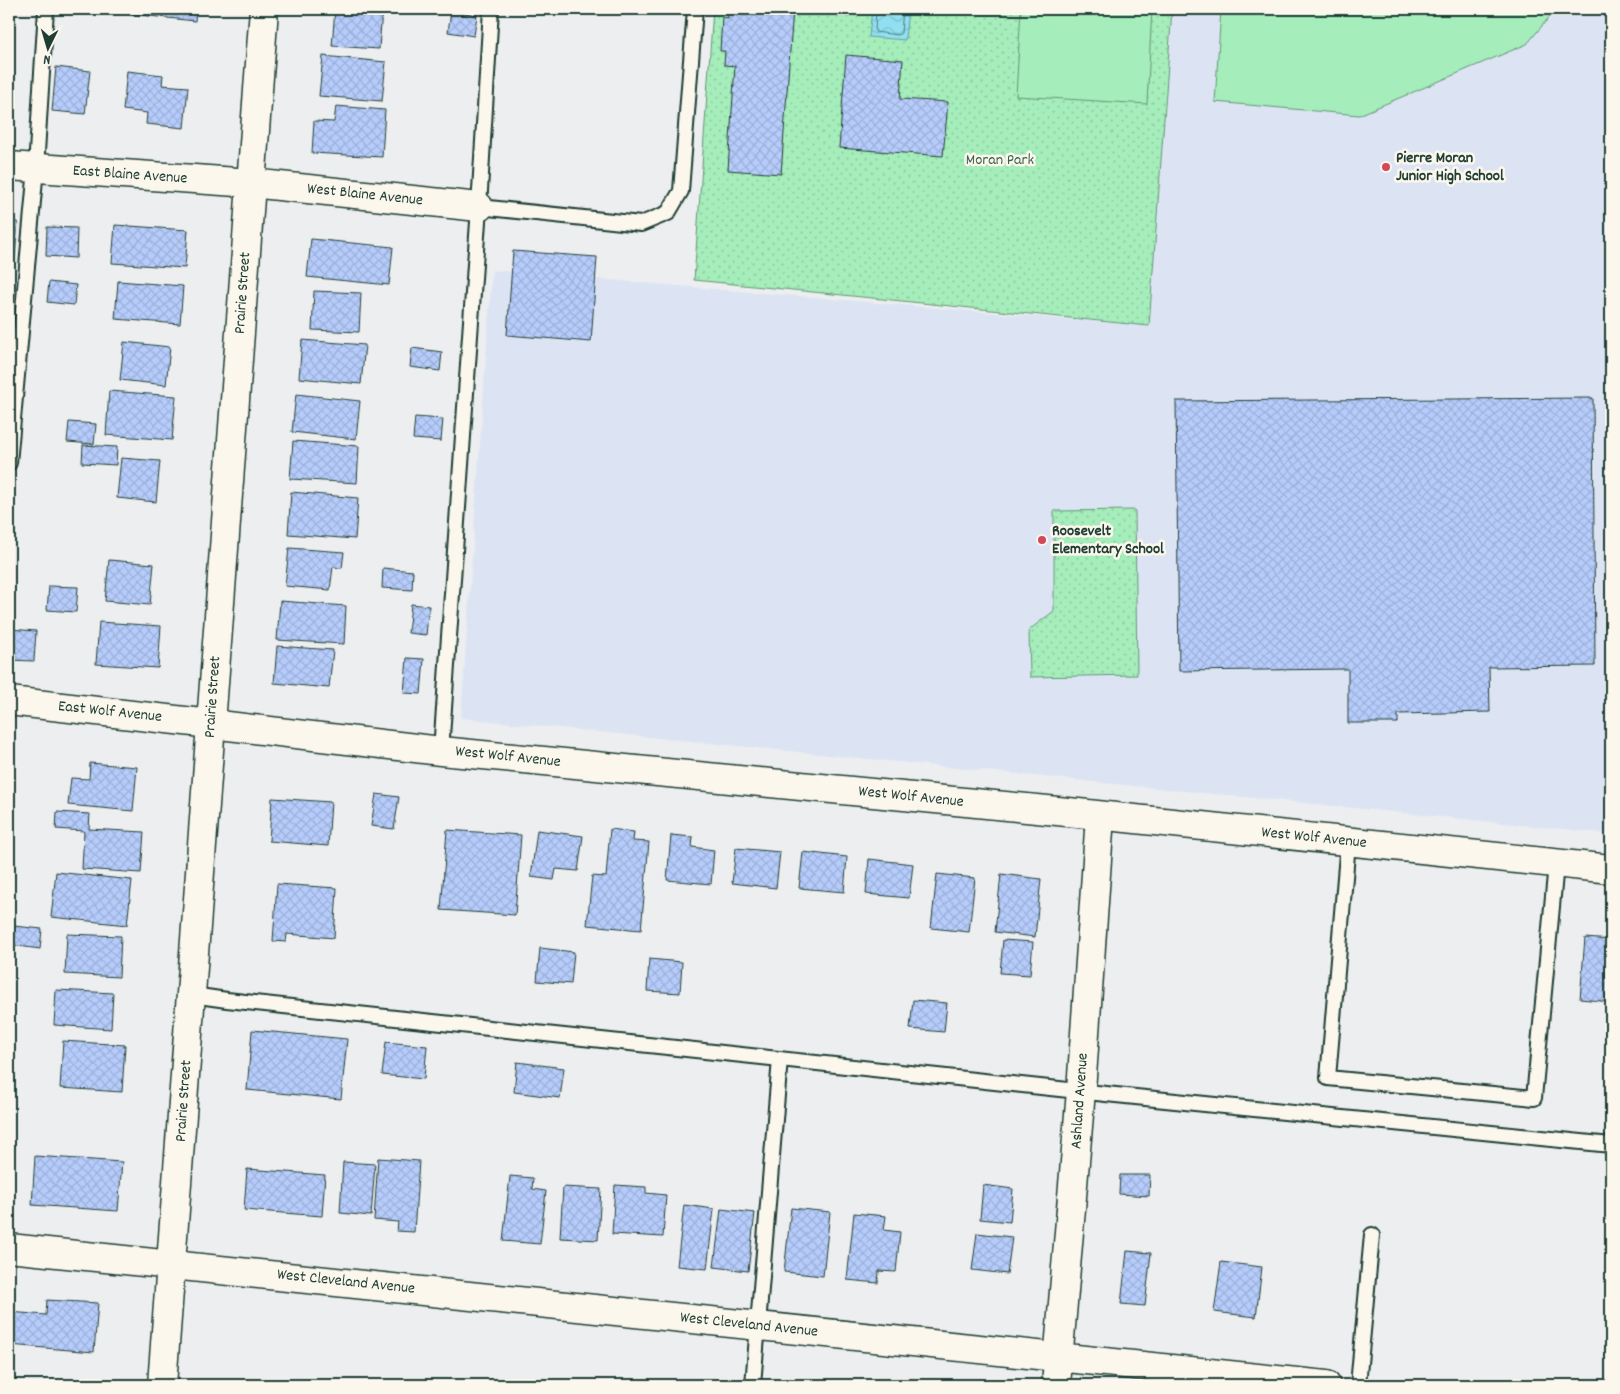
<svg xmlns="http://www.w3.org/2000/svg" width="1620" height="1394" viewBox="0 0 1620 1394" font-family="Dekko,sans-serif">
<defs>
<pattern id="grass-dots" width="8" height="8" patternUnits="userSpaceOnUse" patternTransform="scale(1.25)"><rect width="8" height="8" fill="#a5edba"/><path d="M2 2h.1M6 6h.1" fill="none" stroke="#8ecca0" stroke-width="1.8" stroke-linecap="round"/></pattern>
<pattern id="water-waves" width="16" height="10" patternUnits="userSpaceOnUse" patternTransform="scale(1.25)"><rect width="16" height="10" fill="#91dff0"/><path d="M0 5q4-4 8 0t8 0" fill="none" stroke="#7dc0ce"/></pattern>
<pattern id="building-cross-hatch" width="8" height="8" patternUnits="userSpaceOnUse" patternTransform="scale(1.25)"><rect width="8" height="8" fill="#b6ccfb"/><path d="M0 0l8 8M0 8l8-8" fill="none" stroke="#9cb0d8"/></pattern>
</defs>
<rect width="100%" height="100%" fill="#edeeef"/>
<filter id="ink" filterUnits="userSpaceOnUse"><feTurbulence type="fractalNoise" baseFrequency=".02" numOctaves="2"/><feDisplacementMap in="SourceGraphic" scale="10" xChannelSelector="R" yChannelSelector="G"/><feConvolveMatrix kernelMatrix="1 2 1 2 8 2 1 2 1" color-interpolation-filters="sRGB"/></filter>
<g filter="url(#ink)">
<path fill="#dce4f3" d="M1172 9H1611V834L461 718 492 270 1148 326Z"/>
<g fill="url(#grass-dots)" stroke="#629577">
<path d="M713 9H1172L1149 326 694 280Z"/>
<path d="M1135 510 1137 675 1030 677 1029 630 1054 611V511Z"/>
</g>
<g fill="#a5edba" stroke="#629577">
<path d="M1021 9H1152L1147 104 1016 96Z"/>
<path d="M1221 9H1556L1527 44 1359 115 1215 102Z"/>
</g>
<path fill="url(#water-waves)" stroke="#639ea5" d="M872 9H908L905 40 869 37Z"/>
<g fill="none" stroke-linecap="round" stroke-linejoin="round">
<path stroke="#4d7e7f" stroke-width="1" d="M876 9 875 32 898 35 901 33 903 9"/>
</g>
<g fill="url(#building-cross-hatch)" stroke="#1f3d34">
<path d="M113 9H196L195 21 112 12Z"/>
<path d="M335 9 382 10 379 49 332 46Z"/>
<path d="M728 9H793L781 174 728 170 735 66 724 65 725 51H720L722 17 728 18Z"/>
<path d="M451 11 477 15 474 36 448 32Z"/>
<path d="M846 55 903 60 900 99 948 102 943 156 839 148Z"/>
<path d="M323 56 386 62 382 101 319 96Z"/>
<path d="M56 67 90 71 85 114 52 111Z"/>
<path d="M127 71 163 75 162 85 188 87 184 128 146 124 147 113 123 110Z"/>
<path d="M336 106 385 110 382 157 312 153 314 121 334 122Z"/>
<path d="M9 221 18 222 15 256 9 255Z"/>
<path d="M115 225 188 230 185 268 112 263Z"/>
<path d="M47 227 77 228 76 258 46 256Z"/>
<path d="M311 239 393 247 389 285 307 277Z"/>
<path d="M513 251 597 257 591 342 507 335Z"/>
<path d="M118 281 183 286 180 324 115 319Z"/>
<path d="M49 282 76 285 74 305 47 302Z"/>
<path d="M314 291 361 293 359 332 312 330Z"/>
<path d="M302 340 365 345 361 384 299 378Z"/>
<path d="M124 342 170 347 166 385 120 380Z"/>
<path d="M412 348 442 352 440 371 410 367Z"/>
<path d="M109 391 176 396 172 440 106 435Z"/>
<path d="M296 394 360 401 356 439 292 432Z"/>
<path d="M1593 398 1595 666 1489 667 1490 712 1398 714V723H1348V669L1179 671 1176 401Z"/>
<path d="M415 417 443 419 441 441 413 439Z"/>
<path d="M69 422 96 424 94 444 67 442Z"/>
<path d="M293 441 359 446 357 483 290 479Z"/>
<path d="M83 445 117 447 116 465 82 463Z"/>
<path d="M121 458 160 461 156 502 117 498Z"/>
<path d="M291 492 358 498 355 539 288 534Z"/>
<path d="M289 548 344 552 342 568 333 567 330 590 285 586Z"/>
<path d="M109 560 154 564 150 605 105 601Z"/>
<path d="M383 568 413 571 412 590 382 588Z"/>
<path d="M49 586 78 587 76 612 47 610Z"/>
<path d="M280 601 346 606 344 644 277 640Z"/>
<path d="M411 604 429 606 426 635 408 633Z"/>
<path d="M99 622 161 626 158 668 96 664Z"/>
<path d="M9 629 36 631 34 661 9 660Z"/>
<path d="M277 646 333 650 329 688 274 683Z"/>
<path d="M407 658 424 659 421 694 404 693Z"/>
<path d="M90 763 137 767 133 811 68 805 71 778 89 779Z"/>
<path d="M376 794 399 797 394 829 371 826Z"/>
<path d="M272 798 331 802 328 846 269 841Z"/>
<path d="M57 812 90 814 89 829 144 832 141 873 82 869 84 831 56 829Z"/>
<path d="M610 829 634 832 633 841 649 842 641 930 587 925 592 876 606 877Z"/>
<path d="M447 830 521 835 515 915 441 910Z"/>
<path d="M537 830 583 836 578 871 556 869 554 880 531 877Z"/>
<path d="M671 835 693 837 692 847 714 850 711 884 667 880Z"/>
<path d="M736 848 780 852 776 888 732 883Z"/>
<path d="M803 852 847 857 844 892 799 888Z"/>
<path d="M869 859 913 864 909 898 866 894Z"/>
<path d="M56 872 132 880 127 925 51 917Z"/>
<path d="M937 874 975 878 969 932 931 928Z"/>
<path d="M1001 874 1041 879 1035 937 995 932Z"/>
<path d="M277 884 337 888 334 938 287 934 286 942 273 941Z"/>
<path d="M14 926 42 929 40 949 11 945Z"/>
<path d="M67 934 121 936 119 977 65 974Z"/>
<path d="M1585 938 1611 940V1002L1580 999Z"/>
<path d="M1003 940 1033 942 1030 975 1000 973Z"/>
<path d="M540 948 574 952 571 984 537 981Z"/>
<path d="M649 959 682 962 680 993 647 991Z"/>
<path d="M56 990 113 993 111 1029 54 1025Z"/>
<path d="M913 1000 947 1003 944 1032 910 1029Z"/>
<path d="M252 1030 347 1039 341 1099 247 1090Z"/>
<path d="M63 1041 125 1045 122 1092 60 1088Z"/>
<path d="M386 1042 427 1046 424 1079 382 1075Z"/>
<path d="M517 1062 564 1068 560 1098 514 1092Z"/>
<path d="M35 1156 122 1162 118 1211 32 1205Z"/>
<path d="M378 1158 419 1161 414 1232 397 1231 398 1222 374 1220Z"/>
<path d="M343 1162 375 1164 371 1216 340 1213Z"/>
<path d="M247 1169 325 1175 322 1216 244 1210Z"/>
<path d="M1120 1175H1150L1149 1196 1119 1194Z"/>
<path d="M510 1176 533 1178 532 1189 546 1191 540 1244 503 1241Z"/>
<path d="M615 1185 646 1187V1193L666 1195 663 1237 612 1234Z"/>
<path d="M983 1185 1013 1189 1010 1222 980 1219Z"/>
<path d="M563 1187 601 1189 598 1240 560 1238Z"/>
<path d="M684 1205 714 1209 707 1269 677 1266Z"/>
<path d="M791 1208 830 1212 823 1276 784 1272Z"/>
<path d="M721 1209 755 1213 748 1271 714 1267Z"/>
<path d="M854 1213 886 1216 884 1230 900 1232 896 1272 879 1271 878 1283 847 1280Z"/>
<path d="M977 1233 1012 1237 1007 1274 972 1270Z"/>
<path d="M1127 1251 1151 1253 1145 1306 1121 1304Z"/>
<path d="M1221 1262 1262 1267 1256 1317 1214 1312Z"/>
<path d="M47 1300 98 1303 94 1352 9 1345V1312L46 1315Z"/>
</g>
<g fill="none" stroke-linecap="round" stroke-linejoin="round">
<g stroke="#1f3d34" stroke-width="18">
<g id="service">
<path d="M479 207 641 224 668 213 681 191 695 9"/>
<path d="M9 463 36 168 46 9"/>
<path d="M441 751 479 207 491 9"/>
<path d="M1348 842 1328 1078 1534 1098 1556 864"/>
<path d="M192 995 227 1000 1106 1094 1611 1145"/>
<path d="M753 1385 780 1059"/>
<path d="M1358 1385 1372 1235"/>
</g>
</g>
<g stroke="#1f3d34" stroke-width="31">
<g id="minor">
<path d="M9 166 251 183 479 207"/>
<path d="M9 701 211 724"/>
<path d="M9 1248 1326 1385"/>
<path d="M1056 1385 1081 1091 1100 816"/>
</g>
</g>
<g stroke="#1f3d34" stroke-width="31">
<path id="tertiary" d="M211 724 441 751 1078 813 1611 869"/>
</g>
<g stroke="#1f3d34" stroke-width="31">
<path id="secondary" d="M162 1385 264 9"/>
</g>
<use href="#service" stroke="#fbf7ec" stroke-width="14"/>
<use href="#minor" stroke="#fbf7ec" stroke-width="28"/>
<use href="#tertiary" stroke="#fbf7ec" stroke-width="28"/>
<use href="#secondary" stroke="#fbf7ec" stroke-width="28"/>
</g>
</g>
<g fill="#d1495b" stroke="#fbf7ec" stroke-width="2">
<circle cx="1386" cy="167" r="5"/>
<circle cx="1042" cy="540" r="5"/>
</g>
<g text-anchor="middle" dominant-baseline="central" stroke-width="5" stroke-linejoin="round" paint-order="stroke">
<g font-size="16" font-weight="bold" fill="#1f3d34" stroke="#fbf7ec" text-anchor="start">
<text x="1396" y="158">Pierre Moran<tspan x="1396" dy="18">Junior High School</tspan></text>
<text x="1052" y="531">Roosevelt<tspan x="1052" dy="18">Elementary School</tspan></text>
</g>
<g font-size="16" fill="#3a604f" stroke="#fbf7ec">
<text x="1000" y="160">Moran Park</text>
</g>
<g font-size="16" fill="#1f3d34" stroke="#fbf7ec">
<text transform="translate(130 175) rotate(4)">East Blaine Avenue</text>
<text transform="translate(365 195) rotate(6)">West Blaine Avenue</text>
<text transform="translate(243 293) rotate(-86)">Prairie Street</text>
<text transform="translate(213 697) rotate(-86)">Prairie Street</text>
<text transform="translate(110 712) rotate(6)">East Wolf Avenue</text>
<text transform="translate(508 757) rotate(6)">West Wolf Avenue</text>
<text transform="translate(911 797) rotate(6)">West Wolf Avenue</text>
<text transform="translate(1314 838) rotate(6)">West Wolf Avenue</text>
<text transform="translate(184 1101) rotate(-86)">Prairie Street</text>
<text transform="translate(1080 1101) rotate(-86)">Ashland Avenue</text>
<text transform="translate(346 1282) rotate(6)">West Cleveland Avenue</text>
<text transform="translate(749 1325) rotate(6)">West Cleveland Avenue</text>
</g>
</g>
<rect width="1620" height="1394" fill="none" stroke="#fbf7ec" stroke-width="30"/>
<rect x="15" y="15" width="1590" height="1364" fill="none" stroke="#1f3d34" stroke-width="2" filter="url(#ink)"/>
<g transform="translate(48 48) rotate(185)" stroke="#fbf7ec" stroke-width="4" paint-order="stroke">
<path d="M0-4L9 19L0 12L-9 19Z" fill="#1f3d34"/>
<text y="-8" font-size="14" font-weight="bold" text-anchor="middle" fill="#1f3d34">N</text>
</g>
</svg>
